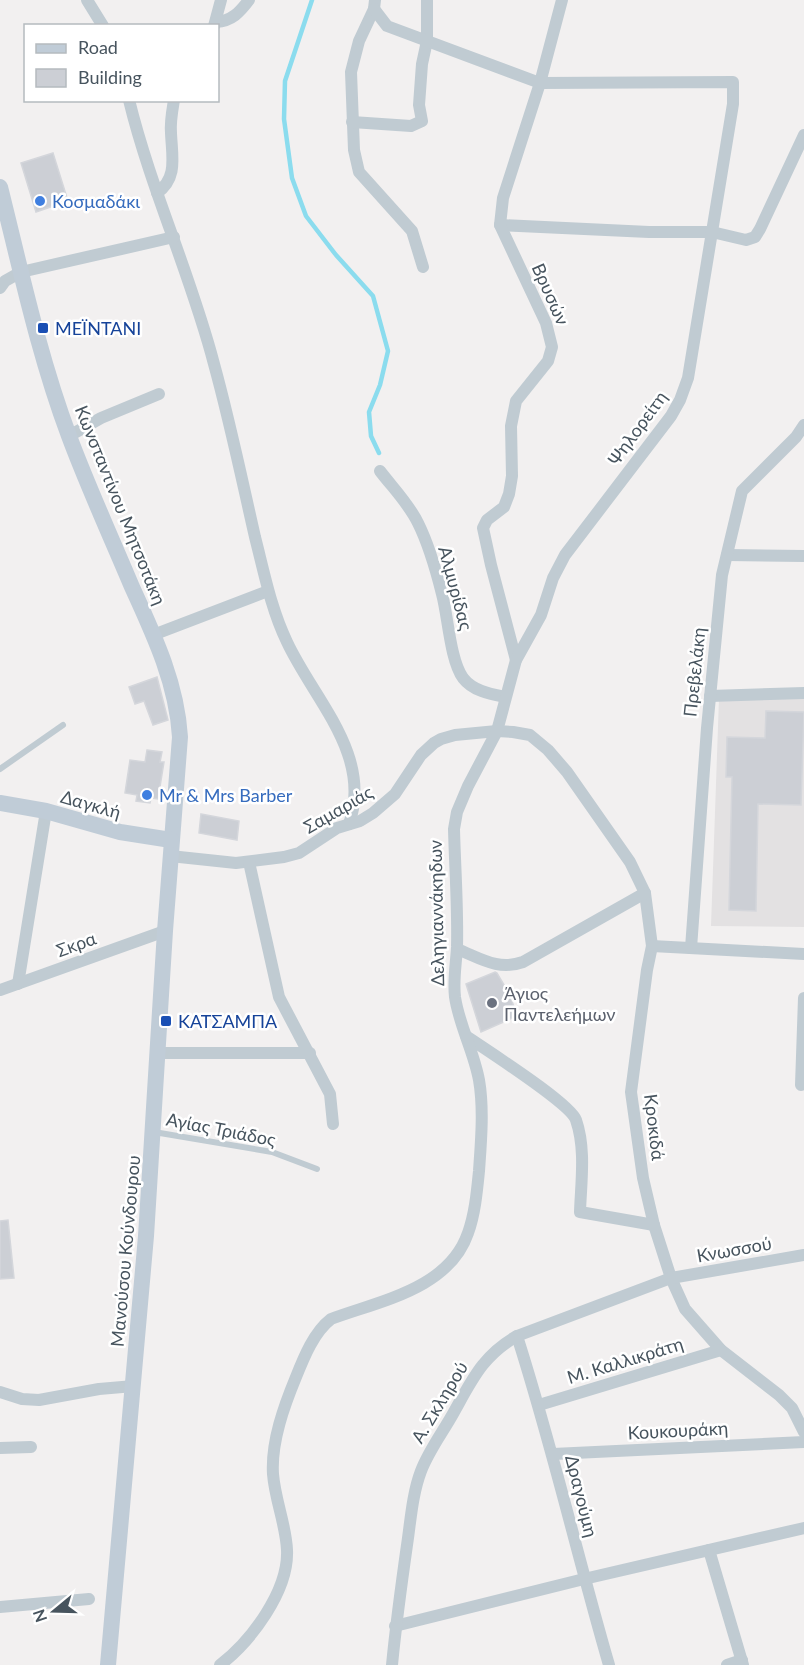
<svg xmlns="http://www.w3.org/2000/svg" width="804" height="1665" viewBox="0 0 804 1665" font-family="Lato,sans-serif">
<rect width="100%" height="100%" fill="#f2f0f0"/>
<path fill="#e3e1e2" d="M719 698H804V927L711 926Z"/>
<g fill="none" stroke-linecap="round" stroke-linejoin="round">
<path stroke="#8bdcee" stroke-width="4.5" d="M312 0 285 81 284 119 292 178 306 216 336 255 373 296 388 351 380 385 369 412 371 436 379 453"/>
</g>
<g fill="#cccfd5" stroke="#d4d6db" stroke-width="1.5">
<path d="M53 153 68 201 36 212 21 163Z"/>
<path d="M157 677 168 720 153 725 144 701 135 704 129 687Z"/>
<path d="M766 711 804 712 801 805 758 804 756 911 729 910 732 777H726L727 737 765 738Z"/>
<path d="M147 750 162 752 160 762H164L158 799 151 798 150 803 136 801 137 795 125 793 130 760 145 762Z"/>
<path d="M201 814 239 821 237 840 199 833Z"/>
<path d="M495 972 497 973 510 995 517 1016 481 1032 466 984Z"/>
<path d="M8 1220 14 1278 0 1279V1221Z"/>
</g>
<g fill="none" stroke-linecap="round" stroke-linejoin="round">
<g stroke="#c0cbd2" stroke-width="6">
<path d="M0 769 63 725"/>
<path d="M154 1132 272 1152 317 1169"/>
</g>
<g stroke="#c0cbd2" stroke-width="12">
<path d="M87 0 103 26"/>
<path d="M375 0 374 9 359 41 351 72 354 150 359 172 412 231 423 267"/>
<path d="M216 22C232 21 240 12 249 0"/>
<path d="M214 26 221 0"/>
<path d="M129 100C151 190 191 275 214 364 230 422 242 480 255 537 264 572 271 609 287 642 314 700 373 755 349 824"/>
<path d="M352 122 411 126 422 121 419 105 422 64 427 41V0"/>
<path d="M157 193C178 178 172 157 171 133 170 122 172 112 174 100"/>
<path d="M500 225 649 232H712L746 240 755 237 760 229 804 135"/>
<path d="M0 288 5 281 21 272 174 237"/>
<path d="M69 436 101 418 159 394"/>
<path d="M380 471C393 488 409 504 418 523 429 545 436 570 442 594 448 616 450 660 463 678 473 691 490 694 505 697"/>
<path d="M727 555 804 556"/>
<path d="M153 635 268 591"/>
<path d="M516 660 491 565 483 528 487 520 504 507 509 494 512 476 511 426 516 401 548 361 552 347 546 323 500 225 503 198 540 83 562 0"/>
<path d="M710 696 804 693"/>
<path d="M170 856 236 863 284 857 299 853 337 828 360 821 373 813 395 794 421 755 434 743 441 739 455 735 497 731 513 732 530 735 548 750 567 772 630 862 645 893 652 946 647 970 631 1092 643 1178 654 1225 671 1278 685 1309 721 1350 779 1395 792 1408 804 1432"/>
<path d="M249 862 279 997 330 1094 333 1124"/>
<path d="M652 946 804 954"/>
<path d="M691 948 707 728 722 575 742 491 796 437 804 425"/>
<path d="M457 949C480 958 498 971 523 962L645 893"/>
<path d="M18 984 46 811"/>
<path d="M0 990 165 931"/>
<path d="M466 1036C486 1050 570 1103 576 1120 586 1149 581 1182 580 1212L654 1225"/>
<path d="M157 1053H310"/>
<path d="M801 1085 804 998"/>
<path d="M517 1336C552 1445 577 1555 609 1665"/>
<path d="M0 1392 22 1399 39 1400 99 1389 134 1386"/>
<path d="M539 1405 721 1350"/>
<path d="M0 1448 31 1447"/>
<path d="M553 1454 804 1442"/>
<path d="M709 1550 743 1665"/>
<path d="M0 1607 89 1599"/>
<path d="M395 1626 584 1579 804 1528"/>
<path d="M220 1665C251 1641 289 1591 287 1550 286 1525 275 1500 273 1474 271 1442 284 1406 296 1377 304 1357 314 1332 331 1319 379 1301 449 1289 468 1233 475 1214 477 1191 479 1171 481 1142 484 1109 479 1080 474 1052 459 1025 455 997 453 980 456 965 457 947 458 908 455 869 454 829L457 812 468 786 497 731 516 660 541 615 553 578 565 555 671 416 680 400 688 378 733 104V82L540 83 387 26 374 9"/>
<path d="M392 1665C396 1623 402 1580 408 1538 411 1516 413 1492 421 1471 429 1450 443 1432 454 1412 472 1380 483 1355 517 1336L671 1278 804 1255"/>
<path d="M727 1665 742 1660"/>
</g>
<g stroke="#c0ccd7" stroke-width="16">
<path d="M0 187C21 271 39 356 69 436 88 487 111 537 132 587 154 635 177 684 180 737L165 931 146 1236 108 1665"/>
<path d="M0 803 46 811 120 832 171 840"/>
</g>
</g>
<g fill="#3f7fe0" stroke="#fff" stroke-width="2">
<circle cx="40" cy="201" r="6"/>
<circle cx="147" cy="795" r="6"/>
</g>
<g fill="#1a4fb4" stroke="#fff" stroke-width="2">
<rect x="37" y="322" width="12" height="12" rx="3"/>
<rect x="160" y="1015" width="12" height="12" rx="3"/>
</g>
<circle fill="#6b7280" stroke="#fff" stroke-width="2" cx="492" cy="1003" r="6"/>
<g text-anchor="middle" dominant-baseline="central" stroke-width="5" stroke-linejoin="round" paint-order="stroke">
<g font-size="18" fill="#366cbe" stroke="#fff" text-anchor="start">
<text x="52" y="201">Κοσμαδάκι</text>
<text x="159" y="795">Mr &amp; Mrs Barber</text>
</g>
<g font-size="18" fill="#47545e" stroke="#fff">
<text transform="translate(551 294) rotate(66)">Βρυσών</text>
<text transform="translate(637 428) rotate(-54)">Ψηλορείτη</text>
<text transform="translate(121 505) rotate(68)">Κωνσταντίνου Μητσοτάκη</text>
<text transform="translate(456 588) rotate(75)">Αλμυρίδας</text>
<text transform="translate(694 672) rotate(-84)">Πρεβελάκη</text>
<text transform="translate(91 804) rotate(16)">Δαγκλή</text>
<text transform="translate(338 809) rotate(-30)">Σαμαριάς</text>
<text transform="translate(436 913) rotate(-91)">Δεληγιαννάκηδων</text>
<text transform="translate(76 944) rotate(-20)">Σκρα</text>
<text transform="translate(655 1127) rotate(83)">Κροκιδά</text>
<text transform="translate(221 1129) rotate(11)">Αγίας Τριάδος</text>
<text transform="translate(734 1249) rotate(-10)">Κνωσσού</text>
<text transform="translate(125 1251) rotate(-85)">Μανούσου Κούνδουρου</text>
<text transform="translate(625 1360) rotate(-17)">Μ. Καλλικράτη</text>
<text transform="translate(439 1402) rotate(-59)">Α. Σκληρού</text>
<text transform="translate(678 1430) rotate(-3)">Κουκουράκη</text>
<text transform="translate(582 1496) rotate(76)">Δραγούμη</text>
</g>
<g font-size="18" fill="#164399" stroke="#fff" text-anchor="start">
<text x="55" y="328">ΜΕΪΝΤΑΝΙ</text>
<text x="178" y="1021">ΚΑΤΣΑΜΠΑ</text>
</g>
<g font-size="18" fill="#5b616d" stroke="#fff" text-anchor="start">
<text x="504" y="993">Άγιος<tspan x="504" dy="21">Παντελεήμων</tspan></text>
</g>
</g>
<rect x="24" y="24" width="195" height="78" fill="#ffffff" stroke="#b5bbbf" stroke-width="1.5"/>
<rect x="36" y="44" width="30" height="9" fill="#c0ccd7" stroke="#b5bbbf" stroke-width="1.5"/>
<text x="78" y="54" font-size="18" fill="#47545e">Road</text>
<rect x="36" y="69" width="30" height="18" fill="#cccfd5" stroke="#b5bbbf" stroke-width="1.5"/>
<text x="78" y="84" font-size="18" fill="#47545e">Building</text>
<g transform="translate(54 1611) rotate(251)" stroke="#ffffff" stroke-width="4.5" paint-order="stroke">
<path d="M0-4.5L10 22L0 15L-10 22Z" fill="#47545e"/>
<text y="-9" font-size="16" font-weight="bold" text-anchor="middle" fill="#47545e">N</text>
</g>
</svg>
